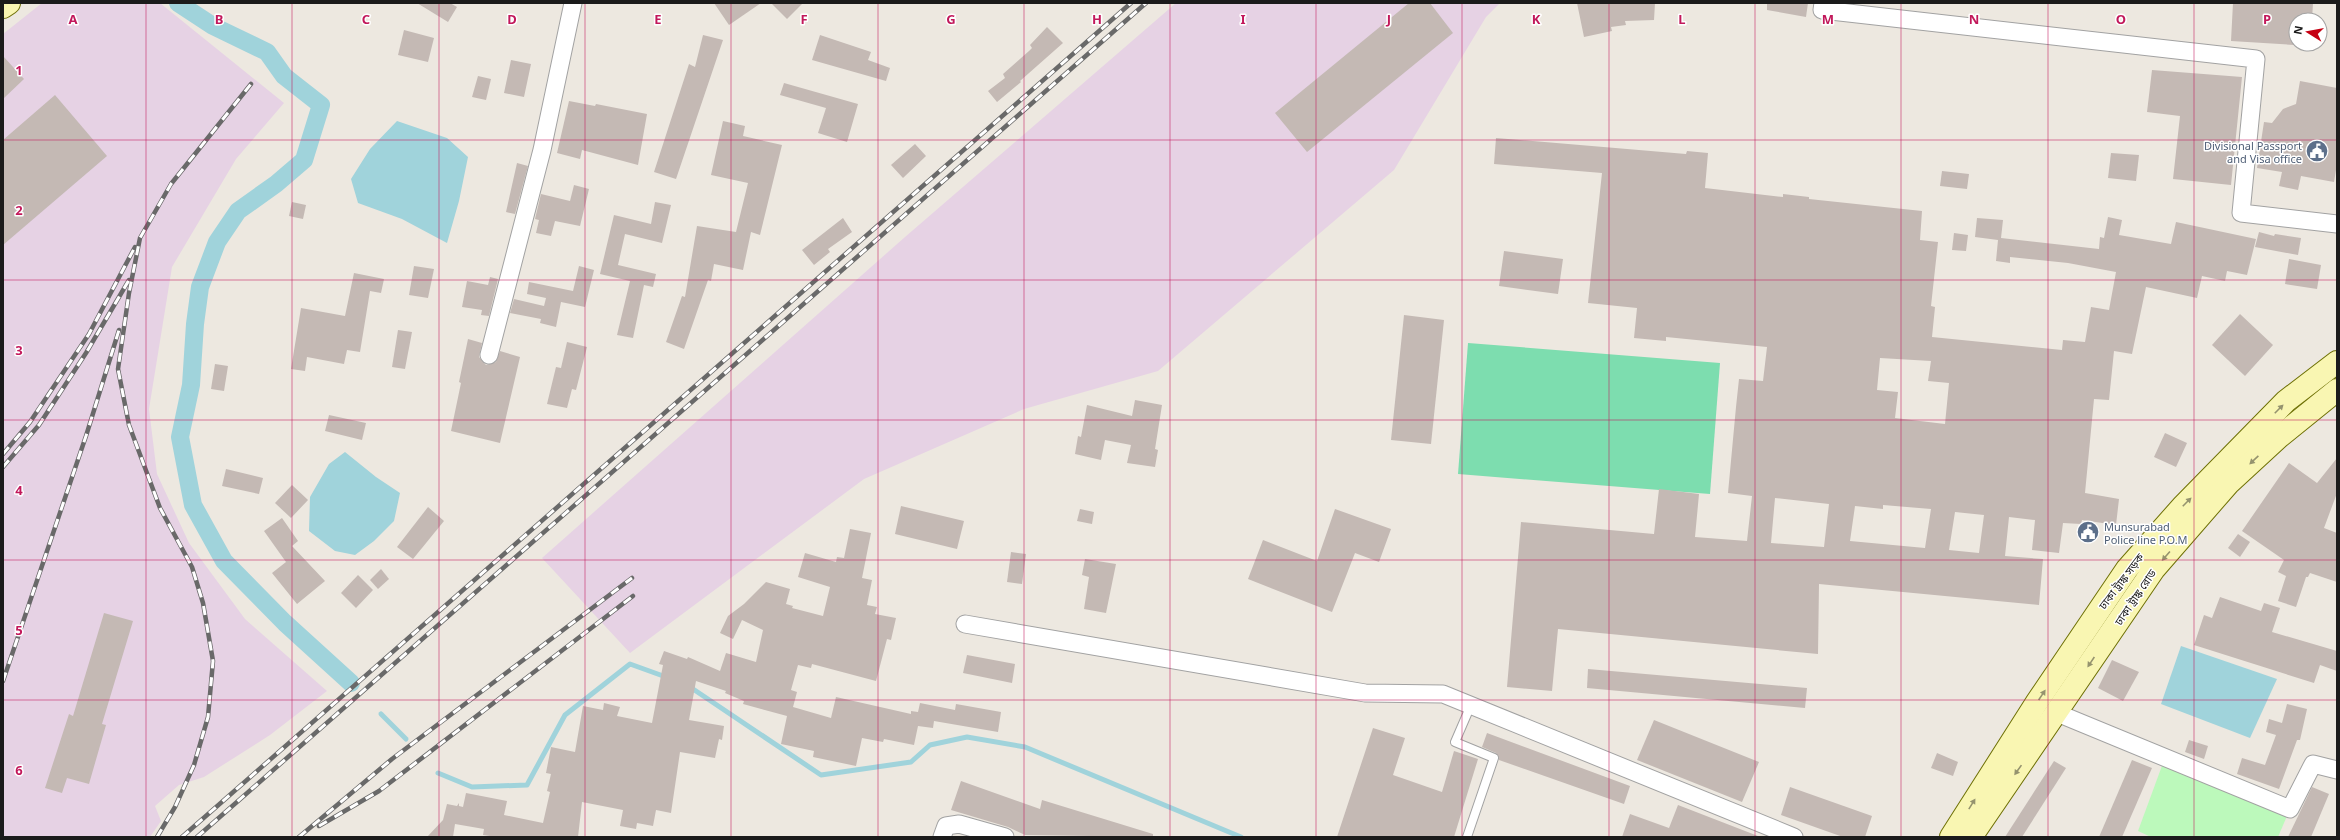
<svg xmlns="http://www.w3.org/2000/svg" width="2340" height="840" viewBox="0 0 2340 840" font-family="'Noto Sans','Noto Sans Bengali',sans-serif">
<rect width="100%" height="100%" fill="#ede8e0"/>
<g fill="#e6d2e4">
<path d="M42 3H160L284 103 236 159 172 267 149 409 157 474 189 543 245 619 327 691 270 735 204 777 179 785 155 806 161 821 150 837H3V34Z"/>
<path d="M1176 3H1500L1486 17 1394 170 1158 371 1024 409 864 479 630 653 542 558 905 237Z"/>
</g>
<path fill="#bcf9bb" d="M2163 763 2287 816 2278 837H2151L2138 831Z"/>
<path fill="#7dddaf" d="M1468 343 1720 363 1710 494 1458 474Z"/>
<g fill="#a0d3db">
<path d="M397 121 447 138 468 157 459 201 447 243 402 219 358 203 351 179 370 149Z"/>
<path d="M345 452 376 477 400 493 394 521 374 541 355 555 335 551 309 531 310 497 329 464Z"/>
<path d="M2181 646 2277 679 2250 738 2161 704Z"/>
</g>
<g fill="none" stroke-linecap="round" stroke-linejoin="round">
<g stroke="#a0d3db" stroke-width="5">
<path d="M690 687 821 775 911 762 930 745 967 737 1025 747 1241 837"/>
<path d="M381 714 406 739"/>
<path d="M438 773 472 787 527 785 565 715 630 664 666 677"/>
</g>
<path stroke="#a0d3db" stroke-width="18" d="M178 3 213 26 267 52 284 76 321 105 304 160 276 184 238 211 217 242 200 287 195 324 191 385 180 437 193 505 224 561 285 623 351 683"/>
</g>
<g fill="#c4b9b4" fill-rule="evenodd">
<path d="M417 3H450L457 7 448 22Z"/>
<path d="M714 3H761L729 25Z"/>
<path d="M771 3H803L787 19Z"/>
<path d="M1409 3H1430L1453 33 1307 152 1275 113Z"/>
<path d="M1577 3H1655L1654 20 1625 21 1626 25 1611 27 1612 31 1584 37Z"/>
<path d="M1767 3H1808L1806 17 1767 10Z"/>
<path d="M2233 3H2313L2312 20H2296V44H2310V46L2231 41Z"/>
<path d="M1047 27 1063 43 1020 81 1021 82 997 102 988 91 1005 78 1003 74 1029 51 1032 48 1030 45Z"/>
<path d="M404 30 434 38 428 62 398 55Z"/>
<path d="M703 35 723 40 676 179 654 172 689 64 695 67Z"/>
<path d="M820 35 871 52 868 60 890 68 886 81 812 60Z"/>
<path d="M3 56 24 79 3 99Z"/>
<path d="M511 60 531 64 524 97 504 93Z"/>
<path d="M2152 70 2242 77 2231 185 2173 179 2180 116 2147 112Z"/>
<path d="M478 76 491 79 486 100 472 97Z"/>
<path d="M2300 81 2337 88V164L2334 182 2301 176 2298 190 2279 186 2282 172 2257 168 2264 122 2272 123 2283 109 2296 104Z"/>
<path d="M784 83 858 104 847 142 818 133 826 108 780 95Z"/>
<path d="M55 95 107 156 3 245V140Z"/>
<path d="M569 101 595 106 596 104 647 114 638 165 582 150 580 159 557 153Z"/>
<path d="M723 121 745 126 743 136 782 145 760 235 751 232 743 270 714 264 711 281 708 280 684 349 666 342 682 296 685 297 697 226 736 232 748 183 711 175Z"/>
<path d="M1496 138 1686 154 1687 151 1708 153 1705 188 1783 197V194L1809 197V199L1922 211 1920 240 1938 242 1931 306 1935 307 1932 337 2062 350 2063 340 2085 342 2091 307 2109 310 2116 272 2068 263 2010 257V263L1996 261 1998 240 1975 237 1977 218 2003 220 2001 238 2099 249 2100 237 2104 238 2108 217 2122 220 2119 235 2171 244 2176 222 2256 239 2247 275 2227 271 2225 281 2202 276 2197 298 2146 287 2132 354 2114 351 2109 400 2094 399 2085 493 2119 499 2116 525 2082 520 2081 524 2063 523 2059 553 2032 550 2035 520 2009 517 2005 556 2043 559 2039 605 1819 584 1818 654 1558 629 1552 691 1507 687 1521 522 1654 534 1659 489 1699 494 1695 537 1747 541 1752 496 1728 493 1736 407 1739 379 1763 381 1767 347 1666 337V341L1634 338 1637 308 1588 303 1602 173 1494 164ZM1880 358 1931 361 1928 381 1949 383 1945 424 1895 418 1898 392 1877 390ZM1775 498 1829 504 1824 547 1771 543ZM1883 505 1931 509 1925 548 1850 541 1855 506 1883 509ZM1955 512 1984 515 1979 553 1949 550Z"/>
<path d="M915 144 926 156 903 178 891 165Z"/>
<path d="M2111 153 2139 155 2136 181 2108 178Z"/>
<path d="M517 163 528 166 515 214 506 212Z"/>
<path d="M1942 171 1969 174 1967 189 1940 186Z"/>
<path d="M574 185 589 189 580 226 555 221 551 236 536 233 539 220 535 219 541 194 570 201Z"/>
<path d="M292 202 306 205 303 219 289 216Z"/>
<path d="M655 202 671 205 662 243 625 234 618 265 656 274 653 287 644 285 633 338 617 335 630 281 600 274 614 215 651 224Z"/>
<path d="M843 218 852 232 828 249 830 252 814 265 802 250Z"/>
<path d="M2259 232 2274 236 2275 234 2301 238 2298 255 2255 247Z"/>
<path d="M1954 233 1968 235 1966 251 1952 250Z"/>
<path d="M1504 251 1563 259 1558 294 1499 286Z"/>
<path d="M2289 259 2321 265 2317 289 2285 284Z"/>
<path d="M414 266 434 269 428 298 409 295Z"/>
<path d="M579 266 594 270 585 307 561 302 556 327 540 323 541 319 510 313 514 299 544 306 546 298 527 294 529 282 573 291Z"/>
<path d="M354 273 384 279 381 293 370 291 360 352 347 350 344 364 307 357 305 371 291 369 301 308 345 316Z"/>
<path d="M490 277 498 279 489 316 481 315 482 310 462 307 467 281 488 285Z"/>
<path d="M2240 314 2273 345 2245 376 2212 345Z"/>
<path d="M1404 315 1444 320 1431 444 1391 440Z"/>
<path d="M398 330 412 332 405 369 392 367Z"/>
<path d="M468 339 482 343 479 357 486 365 496 362 500 351 520 357 500 443 451 431 461 383 459 382Z"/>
<path d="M567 342 587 347 576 390 572 389 567 408 547 404 556 367 561 368Z"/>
<path d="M215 364 228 366 224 391 211 389Z"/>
<path d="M1135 400 1162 405 1155 449 1158 450 1155 467 1127 463 1131 445 1105 440 1101 460 1075 454 1078 436 1081 437 1087 405 1132 416Z"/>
<path d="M329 415 366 423 362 440 325 431Z"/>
<path d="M2165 433 2187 443 2176 467 2154 457Z"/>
<path d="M2337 458V493L2324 528 2337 533V582L2310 573 2308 577H2306L2296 607 2278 601 2286 576 2278 572 2284 560 2242 531 2289 463 2317 483Z"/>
<path d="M226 469 263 478 259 494 222 486Z"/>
<path d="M292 485 308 500 291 518 275 503Z"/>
<path d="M901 506 964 521 957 549 895 534Z"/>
<path d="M428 507 444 521 413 559 397 547Z"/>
<path d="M1080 509 1094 512 1092 524 1077 521Z"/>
<path d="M1335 509 1391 529 1379 562 1355 553 1332 612 1248 579 1263 540 1317 561Z"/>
<path d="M282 518 298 541 292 546 325 581 297 604 272 573 286 562 264 531Z"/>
<path d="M850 529 871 533 862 578 872 580 867 605 877 607 875 614 896 618 891 640 887 639 876 681 812 664 811 668 798 665 791 690 797 692 793 707 831 718 836 697 911 714V711L918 712 920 703 955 710 956 704 1001 712 998 732 934 721 933 728 918 726 914 745 884 739 883 742 862 738 856 766 813 757 814 751 781 744 787 716 743 704 744 701 725 693 726 691 696 681 689 720 724 726 722 740 719 739 715 758 680 752 671 813 656 810 653 826 637 823 636 829 620 826 623 810 582 802 578 837H496L483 835 484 829 455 824 453 837H427L443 820 447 804 457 806 459 803V806L463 807 466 793 507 801 504 815 543 823 550 792 547 791 551 774 546 773 551 747 575 752 583 706 603 710 604 703 620 707 617 716 652 723 663 665 659 664 664 651 687 659 688 657 720 671 726 653 756 662 763 630 742 620 733 639 720 633 728 616 744 604 766 582 790 589 786 604 793 606 792 608 823 616 830 587 798 577 805 553 836 562 837 557 844 558Z"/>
<path d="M2238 534 2250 542 2240 557 2228 548Z"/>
<path d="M1011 552 1026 554 1022 584 1007 582Z"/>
<path d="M1085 559 1116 564 1106 613 1084 609 1089 577 1082 575Z"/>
<path d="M381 569 389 579 378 589 370 580Z"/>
<path d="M358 575 373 590 356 608 341 593Z"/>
<path d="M2220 597 2261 611 2264 603 2280 608 2272 632 2337 651V671L2320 665 2314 683 2194 645 2204 615 2212 618Z"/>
<path d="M104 613 133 621 102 724 106 725 89 784 67 778 62 793 45 788 69 714 73 716Z"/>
<path d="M967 655 1015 664 1012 683 963 673Z"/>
<path d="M2112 660 2139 672 2123 701 2098 688Z"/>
<path d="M1588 669 1807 688 1805 708 1587 688Z"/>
<path d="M2287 704 2307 709 2300 740H2297L2279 789 2237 774 2242 758 2265 765 2276 735 2266 732 2269 719 2282 723Z"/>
<path d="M1654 720 1759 762 1742 802 1637 760Z"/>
<path d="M1373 728 1405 738 1393 775 1442 792 1454 751 1478 759 1454 837H1337Z"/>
<path d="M1487 733 1630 786 1624 804 1499 760 1496 753 1482 747Z"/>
<path d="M2189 740 2208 746 2204 759 2185 752Z"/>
<path d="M1937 753 1958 762 1953 776 1931 768Z"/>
<path d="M2132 760 2152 768 2122 837H2099Z"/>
<path d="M2054 761 2066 768 2022 837H2005Z"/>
<path d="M961 781 1040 809 1042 800 1153 834V837L1025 835 1008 827 951 810Z"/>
<path d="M1790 787 1872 816 1865 837H1843L1781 815Z"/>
<path d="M2312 787 2329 794 2311 837H2288Z"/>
<path d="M1678 805 1758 836V837H1622L1630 814 1669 828Z"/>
</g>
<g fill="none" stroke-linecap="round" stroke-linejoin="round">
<g stroke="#a2a2a2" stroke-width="10">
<path id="service" d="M1467 837 1494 758 1455 742 1471 705"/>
</g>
<g stroke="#a2a2a2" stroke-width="19">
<g id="minor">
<path d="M1823 3 1822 10 2256 59 2241 213 2337 224"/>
<path d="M489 355 542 150 573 3"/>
<path d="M965 624 1365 693 1443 694 1794 837"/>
<path d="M2057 713 2290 809 2313 764 2337 770"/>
<path d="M942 837 946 826 959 824 1005 837"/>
</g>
</g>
<g stroke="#6e7005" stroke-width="24">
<g id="secondary">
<path d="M3 7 9 3"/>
<path d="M1951 837 2037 702 2127 569 2182 507 2286 401 2337 362"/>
<path d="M1971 837 2154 569 2228 484 2279 437 2337 390"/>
</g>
</g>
<use href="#service" stroke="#fff" stroke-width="8"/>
<use href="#minor" stroke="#fff" stroke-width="17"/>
<use href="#secondary" stroke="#f9f6b2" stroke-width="22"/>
<g stroke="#696969" stroke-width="4.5">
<g id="rail">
<path d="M3 454 30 422 89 334 135 247"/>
<path d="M3 467 39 425 86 353 129 280"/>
<path d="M3 681 86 436 119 330"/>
<path d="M319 826 379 791 633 596"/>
<path d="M157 837 175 807 194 765 208 717 213 661 203 603 192 567 160 508 129 425 118 369 129 293 140 238 171 184 251 84"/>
<path d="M182 837 1131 3"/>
<path d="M197 837 1146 3"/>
<path d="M299 837 392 759 632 578"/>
</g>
</g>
<use href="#rail" stroke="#fff" stroke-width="3" stroke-dasharray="9" stroke-linecap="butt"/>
</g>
<defs><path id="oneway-solid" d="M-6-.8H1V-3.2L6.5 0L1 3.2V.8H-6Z"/></defs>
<g fill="#95936e">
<use href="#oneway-solid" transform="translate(2279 409) rotate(-45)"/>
<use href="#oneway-solid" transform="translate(2254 460) rotate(137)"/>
<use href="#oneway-solid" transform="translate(2187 502) rotate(-45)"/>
<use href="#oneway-solid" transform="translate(2166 556) rotate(131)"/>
<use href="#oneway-solid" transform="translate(2091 662) rotate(124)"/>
<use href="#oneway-solid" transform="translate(2042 695) rotate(-56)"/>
<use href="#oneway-solid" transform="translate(2018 770) rotate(125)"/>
<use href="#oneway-solid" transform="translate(1972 804) rotate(-58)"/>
</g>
<path fill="none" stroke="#c2185b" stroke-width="1" stroke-opacity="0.55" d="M146 3V837M292 3V837M439 3V837M585 3V837M731 3V837M878 3V837M1024 3V837M1170 3V837M1316 3V837M1462 3V837M1609 3V837M1755 3V837M1901 3V837M2048 3V837M2194 3V837M3 140H2337M3 280H2337M3 420H2337M3 560H2337M3 700H2337"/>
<defs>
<g id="civic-disc" transform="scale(1.15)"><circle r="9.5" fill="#5c6f8a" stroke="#fff"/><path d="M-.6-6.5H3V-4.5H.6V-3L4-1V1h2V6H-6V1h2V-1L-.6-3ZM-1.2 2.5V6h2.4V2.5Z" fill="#fff"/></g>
</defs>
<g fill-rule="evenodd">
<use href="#civic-disc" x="2317" y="151"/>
<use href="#civic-disc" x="2088" y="532"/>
</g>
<g text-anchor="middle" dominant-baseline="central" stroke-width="3" stroke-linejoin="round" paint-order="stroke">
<g font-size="11" fill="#4e5e75" stroke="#fff" text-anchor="end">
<text x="2302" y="145">Divisional Passport<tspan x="2302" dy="13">and Visa office</tspan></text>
<text x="2104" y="526" text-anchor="start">Munsurabad<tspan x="2104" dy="13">Police line P.O.M</tspan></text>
</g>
<g font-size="11" fill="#1b1b1b" stroke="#fff">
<text transform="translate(2121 581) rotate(-53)">ঢাকা ট্রাঙ্ক সড়ক</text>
<text transform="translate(2135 597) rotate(-56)">ঢাকা ট্রাঙ্ক রোড</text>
</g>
</g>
<g font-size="13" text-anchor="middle" font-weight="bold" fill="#c2185b" stroke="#fff" stroke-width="3" stroke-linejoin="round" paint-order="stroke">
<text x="73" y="24">A</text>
<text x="219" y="24">B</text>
<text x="366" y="24">C</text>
<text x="512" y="24">D</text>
<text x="658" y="24">E</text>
<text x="804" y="24">F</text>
<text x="951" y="24">G</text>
<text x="1097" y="24">H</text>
<text x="1243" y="24">I</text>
<text x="1389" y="24">J</text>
<text x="1536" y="24">K</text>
<text x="1682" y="24">L</text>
<text x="1828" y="24">M</text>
<text x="1974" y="24">N</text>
<text x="2121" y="24">O</text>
<text x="2267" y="24">P</text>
<text x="19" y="75">1</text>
<text x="19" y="215">2</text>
<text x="19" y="355">3</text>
<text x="19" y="495">4</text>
<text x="19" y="635">5</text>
<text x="19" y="775">6</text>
</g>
<rect width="2340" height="840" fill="none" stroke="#1b1b1b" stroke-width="8"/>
<g transform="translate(2308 32) rotate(281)"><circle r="19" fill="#ffffff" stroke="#a4a4a4"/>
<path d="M0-3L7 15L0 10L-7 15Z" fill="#c60012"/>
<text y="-6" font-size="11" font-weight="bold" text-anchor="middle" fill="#1b1b1b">N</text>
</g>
</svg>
